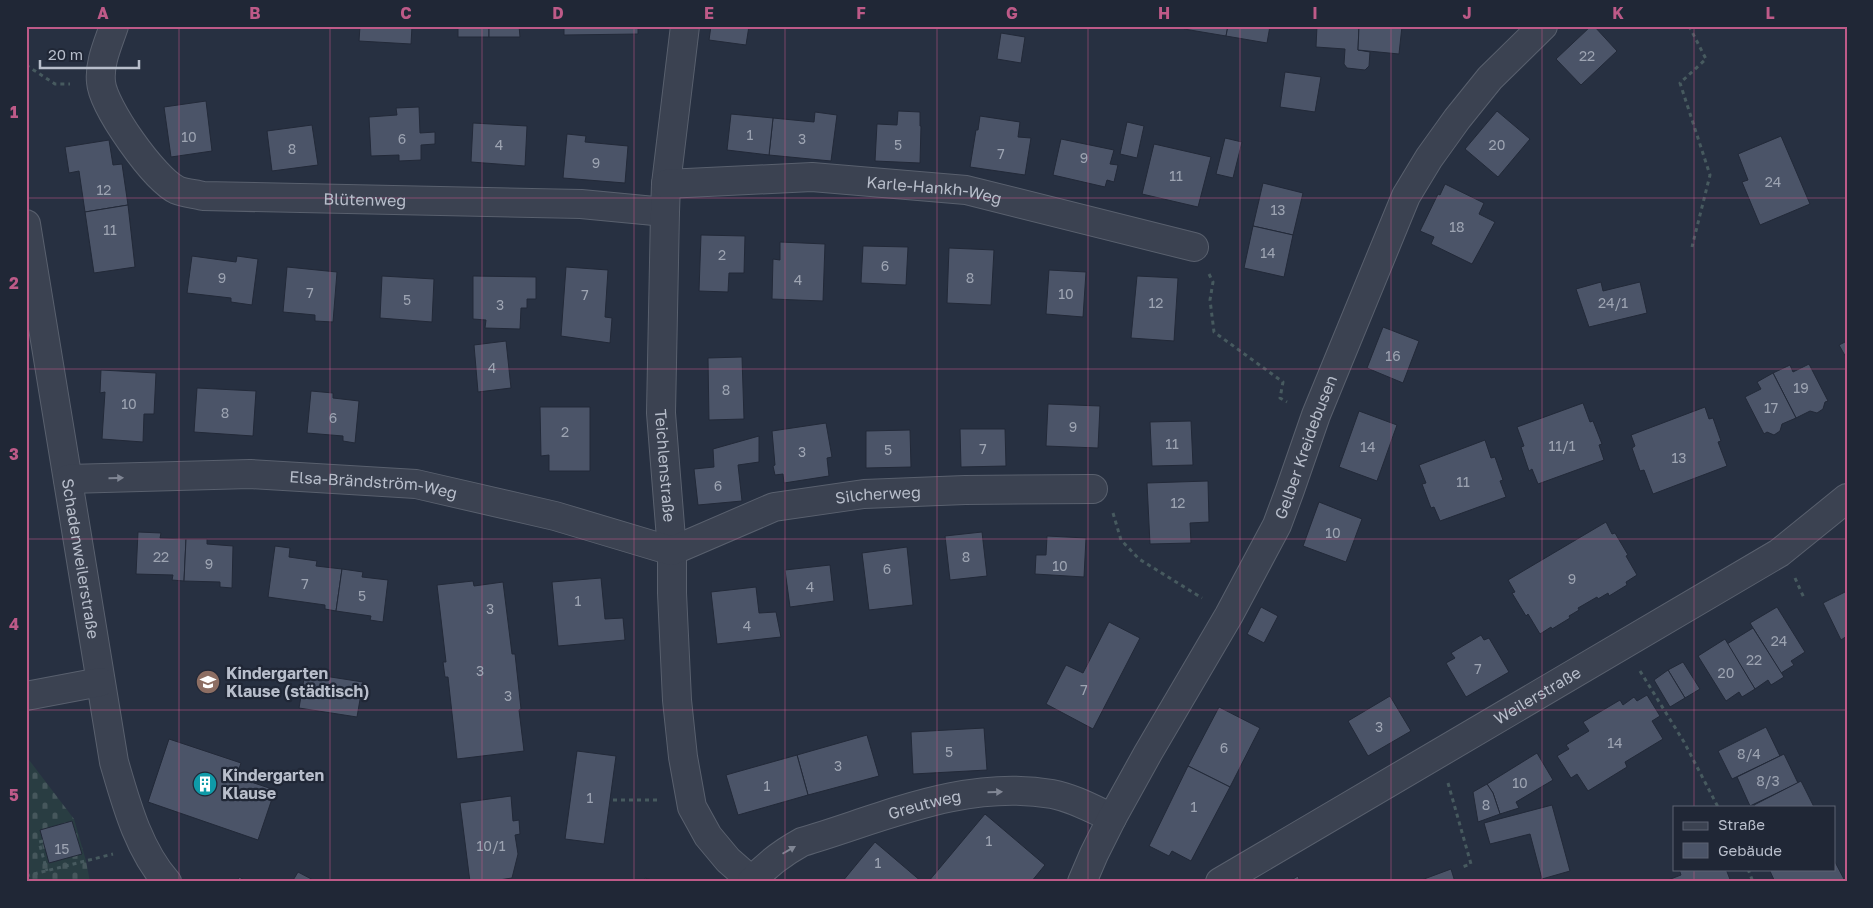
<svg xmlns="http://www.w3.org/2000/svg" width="1873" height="908" viewBox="0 0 1873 908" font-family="'Golos Text',sans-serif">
<defs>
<pattern id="cemetery-stones" width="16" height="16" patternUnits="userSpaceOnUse" patternTransform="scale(1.25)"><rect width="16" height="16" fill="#293d42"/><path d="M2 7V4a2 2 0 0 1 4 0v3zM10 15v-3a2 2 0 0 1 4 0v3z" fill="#46575c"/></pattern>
</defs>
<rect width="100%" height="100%" fill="#273041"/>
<path fill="url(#cemetery-stones)" d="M26 756 74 819 86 861 90 882H26Z"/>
<g fill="#4b5468" stroke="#222938">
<path d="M360 26H412L411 44 359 41Z"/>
<rect x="458" y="26" width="31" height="11"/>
<path d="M489 26H519L520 37H489Z"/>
<path d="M564 26H638V34L564 35Z"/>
<path d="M711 26H749L746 45 709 40Z"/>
<path d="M1185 26H1228L1226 36 1184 29Z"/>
<path d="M1228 26H1270L1267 43 1226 36Z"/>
<path d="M1317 26H1359L1358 50 1370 52 1369 66 1365 70 1347 68 1344 64 1345 49 1316 47Z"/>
<path d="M1359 26H1402L1399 54 1358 50Z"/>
<path d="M1591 26H1594L1617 51 1581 85 1556 59Z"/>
<path d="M1001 33 1025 37 1021 63 997 59Z"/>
<path d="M1285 72 1321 77 1315 112 1280 107Z"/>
<path d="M206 101 212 151 171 157 164 107Z"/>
<path d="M419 107 420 133 435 132V144L421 145V160L399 161V155L371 156 369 117 397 115 396 108Z"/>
<path d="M898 111 920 112V126H921L920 163 875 161 877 124 897 125Z"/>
<path d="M1497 111 1530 139 1498 177 1465 149Z"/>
<path d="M815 112 837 115 831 161 769 155 773 118 814 122Z"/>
<path d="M731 114 773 118 769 155 727 150Z"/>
<path d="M980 116 1020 122 1018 137 1031 138 1025 175 970 167 976 130H978Z"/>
<path d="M1127 122 1144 126 1137 158 1120 154Z"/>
<path d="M473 123 527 126 525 166 471 162Z"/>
<path d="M312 125 318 165 272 171 267 131Z"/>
<path d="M567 134 586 136 585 142 628 146 625 183 563 178Z"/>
<path d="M1781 136 1810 204 1760 225 1742 182 1748 180 1738 154Z"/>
<path d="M1225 138 1242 142 1233 178 1216 174Z"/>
<path d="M1061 139 1114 150 1110 164 1118 165 1114 182 1107 180 1105 187 1053 175Z"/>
<path d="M109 140 113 165 122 164 128 205 85 212 79 171 69 173 65 147Z"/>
<path d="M1154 144 1211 157 1198 207 1142 194Z"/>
<path d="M1263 183 1303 193 1293 235 1253 226Z"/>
<path d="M1445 184 1484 203 1479 214 1495 222 1472 264 1431 244 1434 237 1420 231 1438 194 1440 195Z"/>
<path d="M128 205 135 267 94 273 85 212Z"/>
<path d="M1253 226 1293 235 1284 277 1244 268Z"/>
<path d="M701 235 745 236 744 273H729L728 292 699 291Z"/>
<path d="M780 242 825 244 823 301 772 299 773 259 780 260Z"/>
<path d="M863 246 908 247 906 285 861 283Z"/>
<path d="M949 248 994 250 991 305 947 303Z"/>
<path d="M192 256 236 262 237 256 258 259 252 305 231 302V298L187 293Z"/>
<path d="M287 267 337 272 333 322 315 321V315L283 312Z"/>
<path d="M566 267 608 270 605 317 612 318 610 343 561 336Z"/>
<path d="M1049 270 1086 272 1083 317 1046 314Z"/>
<path d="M382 276 434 279 432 322 380 318Z"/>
<path d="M473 276 536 277V299H527V308H521L520 329 485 328 486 320 473 319Z"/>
<path d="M1137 276 1178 278 1174 341 1131 338Z"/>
<path d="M1601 282 1603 291 1640 282 1647 313 1589 327 1576 289Z"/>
<path d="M1383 327 1419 341 1403 383 1367 368Z"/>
<path d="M506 341 511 388 478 392 474 345Z"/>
<path d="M1847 341V359L1839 345Z"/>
<path d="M742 357 744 419 709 420 708 358Z"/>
<path d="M1809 364 1828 401 1825 402 1823 409 1817 413 1810 411 1796 418 1773 373 1790 365 1793 372Z"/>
<path d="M101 370 156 373 154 414H144L143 442 102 439 105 392 100 393Z"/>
<path d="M1773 373 1796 418 1782 424 1780 431 1774 435 1767 432 1764 434 1745 397 1761 389 1757 382Z"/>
<path d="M197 388 256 391 253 436 194 432Z"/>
<path d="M311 391 333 393V398L359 401 355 443 343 441V436L307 433Z"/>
<path d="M1583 403 1590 422 1593 421 1602 444 1599 445 1604 460 1538 484 1532 469 1529 471 1521 447 1524 446 1517 427Z"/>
<path d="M1048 404 1100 406 1098 448 1046 446Z"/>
<path d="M540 407H590V471H549V455L541 456Z"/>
<path d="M1705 407 1709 419 1713 418 1721 441 1718 442 1727 466 1653 494 1644 470 1640 471 1632 448 1635 446 1631 435Z"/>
<path d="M1359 411 1397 425 1377 481 1339 467Z"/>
<path d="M1191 421 1193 465 1152 466 1150 422Z"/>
<path d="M826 423 832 457 827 458 829 476 784 483 783 474 775 475 773 466 775 465 772 431Z"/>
<path d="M960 429H1005L1006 466 961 467Z"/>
<path d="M910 430 911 467 866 468V431Z"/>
<path d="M759 436V462L738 465 742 501 698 505 694 469 714 467 713 449Z"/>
<path d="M1485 440 1491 458 1495 457 1503 480 1500 481 1506 497 1440 521 1434 507 1431 508 1422 484 1426 483 1419 465Z"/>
<path d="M1208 481 1209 522 1190 523 1191 543 1150 544 1147 483Z"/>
<path d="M1319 502 1362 519 1346 562 1303 546Z"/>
<path d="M1606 522 1612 534 1615 533 1628 555 1626 556 1637 575 1626 582 1627 585 1609 596 1608 593 1598 599 1597 597 1578 608 1579 610 1569 616 1570 618 1552 629 1551 627 1540 634 1528 614 1526 616 1512 593 1515 592 1508 580Z"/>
<path d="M138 532 161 533 160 538 186 539 184 581 172 580 173 575 136 574Z"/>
<path d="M982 532 987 576 950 580 945 536Z"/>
<path d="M1047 536 1086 538 1084 577 1035 574 1036 555H1046Z"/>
<path d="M186 539H207V544L233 546 232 588 220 587V582L184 581Z"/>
<path d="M275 546 290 548 289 557 317 561 316 566 342 569 336 611 325 609V605L268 597Z"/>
<path d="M907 547 913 605 869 610 862 553Z"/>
<path d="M830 565 834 601 790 607 785 570Z"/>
<path d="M342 569 363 572 362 577 388 580 383 622 370 620 371 616 336 611Z"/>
<path d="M601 578 605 619 623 618 625 640 558 646 552 582Z"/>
<path d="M473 581 474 586 503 582 512 654H515L521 709 519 710 524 751 457 759 448 677H445L443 662H446L437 585Z"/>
<path d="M756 587 759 613 776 612 781 637 717 644 711 592Z"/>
<path d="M1847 591V636L1841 640 1823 603Z"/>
<path d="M1261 607 1278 616 1264 643 1247 634Z"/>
<path d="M1777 607 1805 652 1791 661 1794 665 1781 673 1750 623Z"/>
<path d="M1109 622 1140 638 1093 729 1046 704 1066 665 1083 673Z"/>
<path d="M1753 628 1784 677 1771 685 1768 680 1755 689 1727 644Z"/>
<path d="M1481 635 1484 640 1489 638 1509 672 1466 697 1446 663 1455 658 1451 653Z"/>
<path d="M1725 639 1755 689 1742 697 1739 692 1726 701 1698 656Z"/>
<path d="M1683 662 1700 689 1685 698 1668 670Z"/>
<path d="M1668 670 1685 698 1670 707 1654 680Z"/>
<path d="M305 673 363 682 357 717 299 708Z"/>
<path d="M1647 695 1660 716 1652 721 1663 739 1625 762 1627 767 1588 791 1577 774 1571 778 1557 756 1569 749 1566 745 1589 731 1583 722 1620 700 1623 705 1634 697 1637 701Z"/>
<path d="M1390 696 1411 731 1368 756 1348 721Z"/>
<path d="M1219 707 1260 728 1230 787 1188 766Z"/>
<path d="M1766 727 1780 756 1732 779 1718 751Z"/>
<path d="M984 728 987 770 913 774 911 732Z"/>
<path d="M867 735 879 776 808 795 797 755Z"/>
<path d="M169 739 241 763 236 777 275 790 258 840 148 802Z"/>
<path d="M577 751 616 756 604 844 565 839Z"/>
<path d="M1537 753 1553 780 1516 802 1519 808 1500 814 1493 793 1487 784Z"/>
<path d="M1784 754 1798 783 1750 806 1737 777Z"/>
<path d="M797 755 808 795 738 815 726 775Z"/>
<path d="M1188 766 1230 787 1191 861 1172 851 1169 856 1149 846Z"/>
<path d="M1801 781 1814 807H1755L1754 805Z"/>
<path d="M1487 784 1493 793 1500 814 1478 822 1473 792Z"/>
<path d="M511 796 513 821 519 820 520 834 515 835 518 854 512 878 486 882H470L460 803Z"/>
<path d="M1552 805 1570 871 1542 879 1530 834 1490 844 1484 823Z"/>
<path d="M985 814 1045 865 1031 882H928Z"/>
<path d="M72 821 82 854 49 863 40 830Z"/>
<path d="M875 842 922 882H842Z"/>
<path d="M1834 860 1845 881 1775 882 1769 869H1834Z"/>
<path d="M1451 869 1455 882H1416Z"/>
<path d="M1679 869H1726L1731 882H1669L1668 880 1681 875Z"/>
<path d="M298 872 317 882H292Z"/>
<path d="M1298 876 1300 882H1288Z"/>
<path d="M239 877 248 882H237Z"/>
<path d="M645 878 659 882H645Z"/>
</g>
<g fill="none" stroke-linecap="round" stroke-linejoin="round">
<g stroke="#59606e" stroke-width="30">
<g id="minor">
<path id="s1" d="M114 26C108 44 99 63 101 82 103 107 154 179 177 190 184 193 195 194 203 196L581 204 665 212"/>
<path id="s2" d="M685 26 666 184 665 212 661 413 672 551V593L677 700 683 757 692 807 708 836 728 860 753 882"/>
<path id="s3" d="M666 184 812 177 966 190 1194 247"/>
<path id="s4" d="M26 224 114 762C126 803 138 849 167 882"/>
<path id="s5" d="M68 479 250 474 416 484 555 516 672 551 774 507 864 494 965 490 1093 489"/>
<path d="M26 696 100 682"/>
<path id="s6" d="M752 881C767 864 782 853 802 842 883 818 965 779 1052 794 1073 798 1093 809 1112 818"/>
<path id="s7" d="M1082 882 1094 854 1112 818 1148 753 1229 615 1277 525 1290 490 1316 415 1406 196 1429 158 1457 119 1490 78 1543 26"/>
<path id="s8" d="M1220 882 1779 553 1847 498"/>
</g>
</g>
<g stroke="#475a5f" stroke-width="3" stroke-dasharray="4 4" stroke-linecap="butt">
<path d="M1689 26 1706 59 1680 83 1710 175 1692 247"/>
<path d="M26 65 55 84H70"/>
<path d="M1209 274 1213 282 1210 300 1214 332 1283 382 1280 398 1287 402"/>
<path d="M1113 513 1121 540 1139 559 1202 598"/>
<path d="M1795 578 1804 598"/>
<path d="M1640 671 1684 742 1718 807"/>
<path d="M1448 783 1471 864 1462 867"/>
<path d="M613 800H660"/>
<path d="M43 841 39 842 47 871"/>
<path d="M1748 869 1753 882"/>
<path d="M26 876 113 854"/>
</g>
<use href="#minor" stroke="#3b4251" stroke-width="28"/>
</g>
<defs><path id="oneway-solid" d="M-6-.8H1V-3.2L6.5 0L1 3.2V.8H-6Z" transform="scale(1.25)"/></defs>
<g fill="#808694">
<use href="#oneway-solid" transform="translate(116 478) rotate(-1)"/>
<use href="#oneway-solid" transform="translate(995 792) rotate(-2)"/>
<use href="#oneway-solid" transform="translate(789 850) rotate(-30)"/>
</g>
<path fill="none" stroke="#be5a88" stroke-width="1" stroke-opacity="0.55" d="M179 26V882M330 26V882M482 26V882M634 26V882M785 26V882M937 26V882M1088 26V882M1240 26V882M1391 26V882M1542 26V882M1694 26V807M26 198H1847M26 369H1847M26 539H1847M26 710H1847M1694 869V882"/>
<defs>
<g id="school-disc" transform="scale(1.25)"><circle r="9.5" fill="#8d6e63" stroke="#202736"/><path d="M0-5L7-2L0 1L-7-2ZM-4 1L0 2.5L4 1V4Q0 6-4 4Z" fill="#fff"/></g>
<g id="building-disc" transform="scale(1.25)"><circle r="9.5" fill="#0f9aa8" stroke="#202736"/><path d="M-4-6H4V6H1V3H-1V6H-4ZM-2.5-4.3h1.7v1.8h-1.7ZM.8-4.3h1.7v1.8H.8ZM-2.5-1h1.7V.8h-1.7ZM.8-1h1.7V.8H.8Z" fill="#fff"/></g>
</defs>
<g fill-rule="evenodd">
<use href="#school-disc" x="208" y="682"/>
<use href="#building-disc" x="205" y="784"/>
</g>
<g text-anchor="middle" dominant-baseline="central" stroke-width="4.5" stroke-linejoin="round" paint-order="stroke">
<g font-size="14" fill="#9da4b2">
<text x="1587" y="55">22</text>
<text x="750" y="134">1</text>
<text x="189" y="136">10</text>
<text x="402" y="138">6</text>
<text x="802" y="138">3</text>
<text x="499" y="144">4</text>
<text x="898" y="144">5</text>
<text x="1497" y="144">20</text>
<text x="292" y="148">8</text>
<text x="1001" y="153">7</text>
<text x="1084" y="157">9</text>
<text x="596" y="162">9</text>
<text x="1176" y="175">11</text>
<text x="1773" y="181">24</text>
<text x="104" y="189">12</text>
<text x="1278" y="209">13</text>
<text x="1457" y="226">18</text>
<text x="110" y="229">11</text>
<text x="1268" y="252">14</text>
<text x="722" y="254">2</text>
<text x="885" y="265">6</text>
<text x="222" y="277">9</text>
<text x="970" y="277">8</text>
<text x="798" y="279">4</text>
<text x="310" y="292">7</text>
<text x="1066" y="293">10</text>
<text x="585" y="294">7</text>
<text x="407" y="299">5</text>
<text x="1156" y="302">12</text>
<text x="1613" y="302">24/1</text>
<text x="500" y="304">3</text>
<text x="1393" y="355">16</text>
<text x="492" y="367">4</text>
<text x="1801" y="387">19</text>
<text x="726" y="389">8</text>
<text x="129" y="403">10</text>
<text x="1771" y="407">17</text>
<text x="225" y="412">8</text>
<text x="333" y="417">6</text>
<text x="1073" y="426">9</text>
<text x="565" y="431">2</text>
<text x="1172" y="443">11</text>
<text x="1562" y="445">11/1</text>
<text x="1368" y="446">14</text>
<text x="983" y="448">7</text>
<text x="888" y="449">5</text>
<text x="802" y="451">3</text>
<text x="1679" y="457">13</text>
<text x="1463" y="481">11</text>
<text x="718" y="485">6</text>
<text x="1178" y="502">12</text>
<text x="1333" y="532">10</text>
<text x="161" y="556">22</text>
<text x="966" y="556">8</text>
<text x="209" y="563">9</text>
<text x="1060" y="565">10</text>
<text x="887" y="568">6</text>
<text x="1572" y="578">9</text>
<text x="305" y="583">7</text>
<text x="810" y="586">4</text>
<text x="362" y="595">5</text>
<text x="578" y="600">1</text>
<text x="490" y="608">3</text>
<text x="747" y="625">4</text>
<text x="1779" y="640">24</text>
<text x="1754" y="659">22</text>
<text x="1478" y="668">7</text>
<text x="480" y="670">3</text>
<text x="1726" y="672">20</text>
<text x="1084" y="689">7</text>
<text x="508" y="695">3</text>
<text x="1379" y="726">3</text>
<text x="1615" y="742">14</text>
<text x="1224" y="747">6</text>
<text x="949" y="751">5</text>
<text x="1749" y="753">8/4</text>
<text x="838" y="765">3</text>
<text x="1768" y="780">8/3</text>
<text x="1520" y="782">10</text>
<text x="767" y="785">1</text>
<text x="590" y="797">1</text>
<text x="1486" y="804">8</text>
<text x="1194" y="806">1</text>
<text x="989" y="840">1</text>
<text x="491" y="845">10/1</text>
<text x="62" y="848">15</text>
<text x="878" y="862">1</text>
</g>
<g font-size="16" fill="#b8becb" stroke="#202736">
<text stroke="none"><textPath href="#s3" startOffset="269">Karle-Hankh-Weg</textPath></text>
<text stroke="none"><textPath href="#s1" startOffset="381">Blütenweg</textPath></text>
<text stroke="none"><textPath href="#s7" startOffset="490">Gelber Kreidebusen</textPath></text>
<text stroke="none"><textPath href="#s2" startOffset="441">Teichlenstraße</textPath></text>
<text stroke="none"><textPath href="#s5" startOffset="306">Elsa-Brändström-Weg</textPath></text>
<text stroke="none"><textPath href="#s5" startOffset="829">Silcherweg</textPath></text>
<text stroke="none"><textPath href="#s4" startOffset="339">Schadenweilerstraße</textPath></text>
<text stroke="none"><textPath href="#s8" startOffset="368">Weilerstraße</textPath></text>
<text stroke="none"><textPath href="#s6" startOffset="192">Greutweg</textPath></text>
</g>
<g font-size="16" font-weight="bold" fill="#b8becb" stroke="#202736" text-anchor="start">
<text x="226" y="673">Kindergarten<tspan x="226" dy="18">Klause (städtisch)</tspan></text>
<text x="222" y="775">Kindergarten<tspan x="222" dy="18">Klause</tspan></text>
</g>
</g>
<rect width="1873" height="908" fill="none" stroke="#202736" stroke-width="55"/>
<rect x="1673" y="806" width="162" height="65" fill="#202736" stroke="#5d6372"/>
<rect x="1683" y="822" width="25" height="8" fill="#3b4251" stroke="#5d6372"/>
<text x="1718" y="830" font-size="15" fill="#b8becb">Straße</text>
<rect x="1683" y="843" width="25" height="15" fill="#4b5468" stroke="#5d6372"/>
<text x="1718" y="856" font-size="15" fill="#b8becb">Gebäude</text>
<path d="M40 60v8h99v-8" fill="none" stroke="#b8becb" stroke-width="2.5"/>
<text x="48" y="60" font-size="15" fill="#b8becb" stroke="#202736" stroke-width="4" paint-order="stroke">20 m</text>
<rect x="28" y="28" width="1818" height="852" fill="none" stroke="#be5a88" stroke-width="2"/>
<g font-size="16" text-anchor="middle" font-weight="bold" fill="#be5a88">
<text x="103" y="19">A</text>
<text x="255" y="19">B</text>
<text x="406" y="19">C</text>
<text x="558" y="19">D</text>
<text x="709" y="19">E</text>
<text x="861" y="19">F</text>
<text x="1012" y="19">G</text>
<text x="1164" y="19">H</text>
<text x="1315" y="19">I</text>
<text x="1467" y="19">J</text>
<text x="1618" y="19">K</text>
<text x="1770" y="19">L</text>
<text x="14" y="118">1</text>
<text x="14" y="289">2</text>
<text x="14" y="460">3</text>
<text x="14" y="630">4</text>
<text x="14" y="801">5</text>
</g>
</svg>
